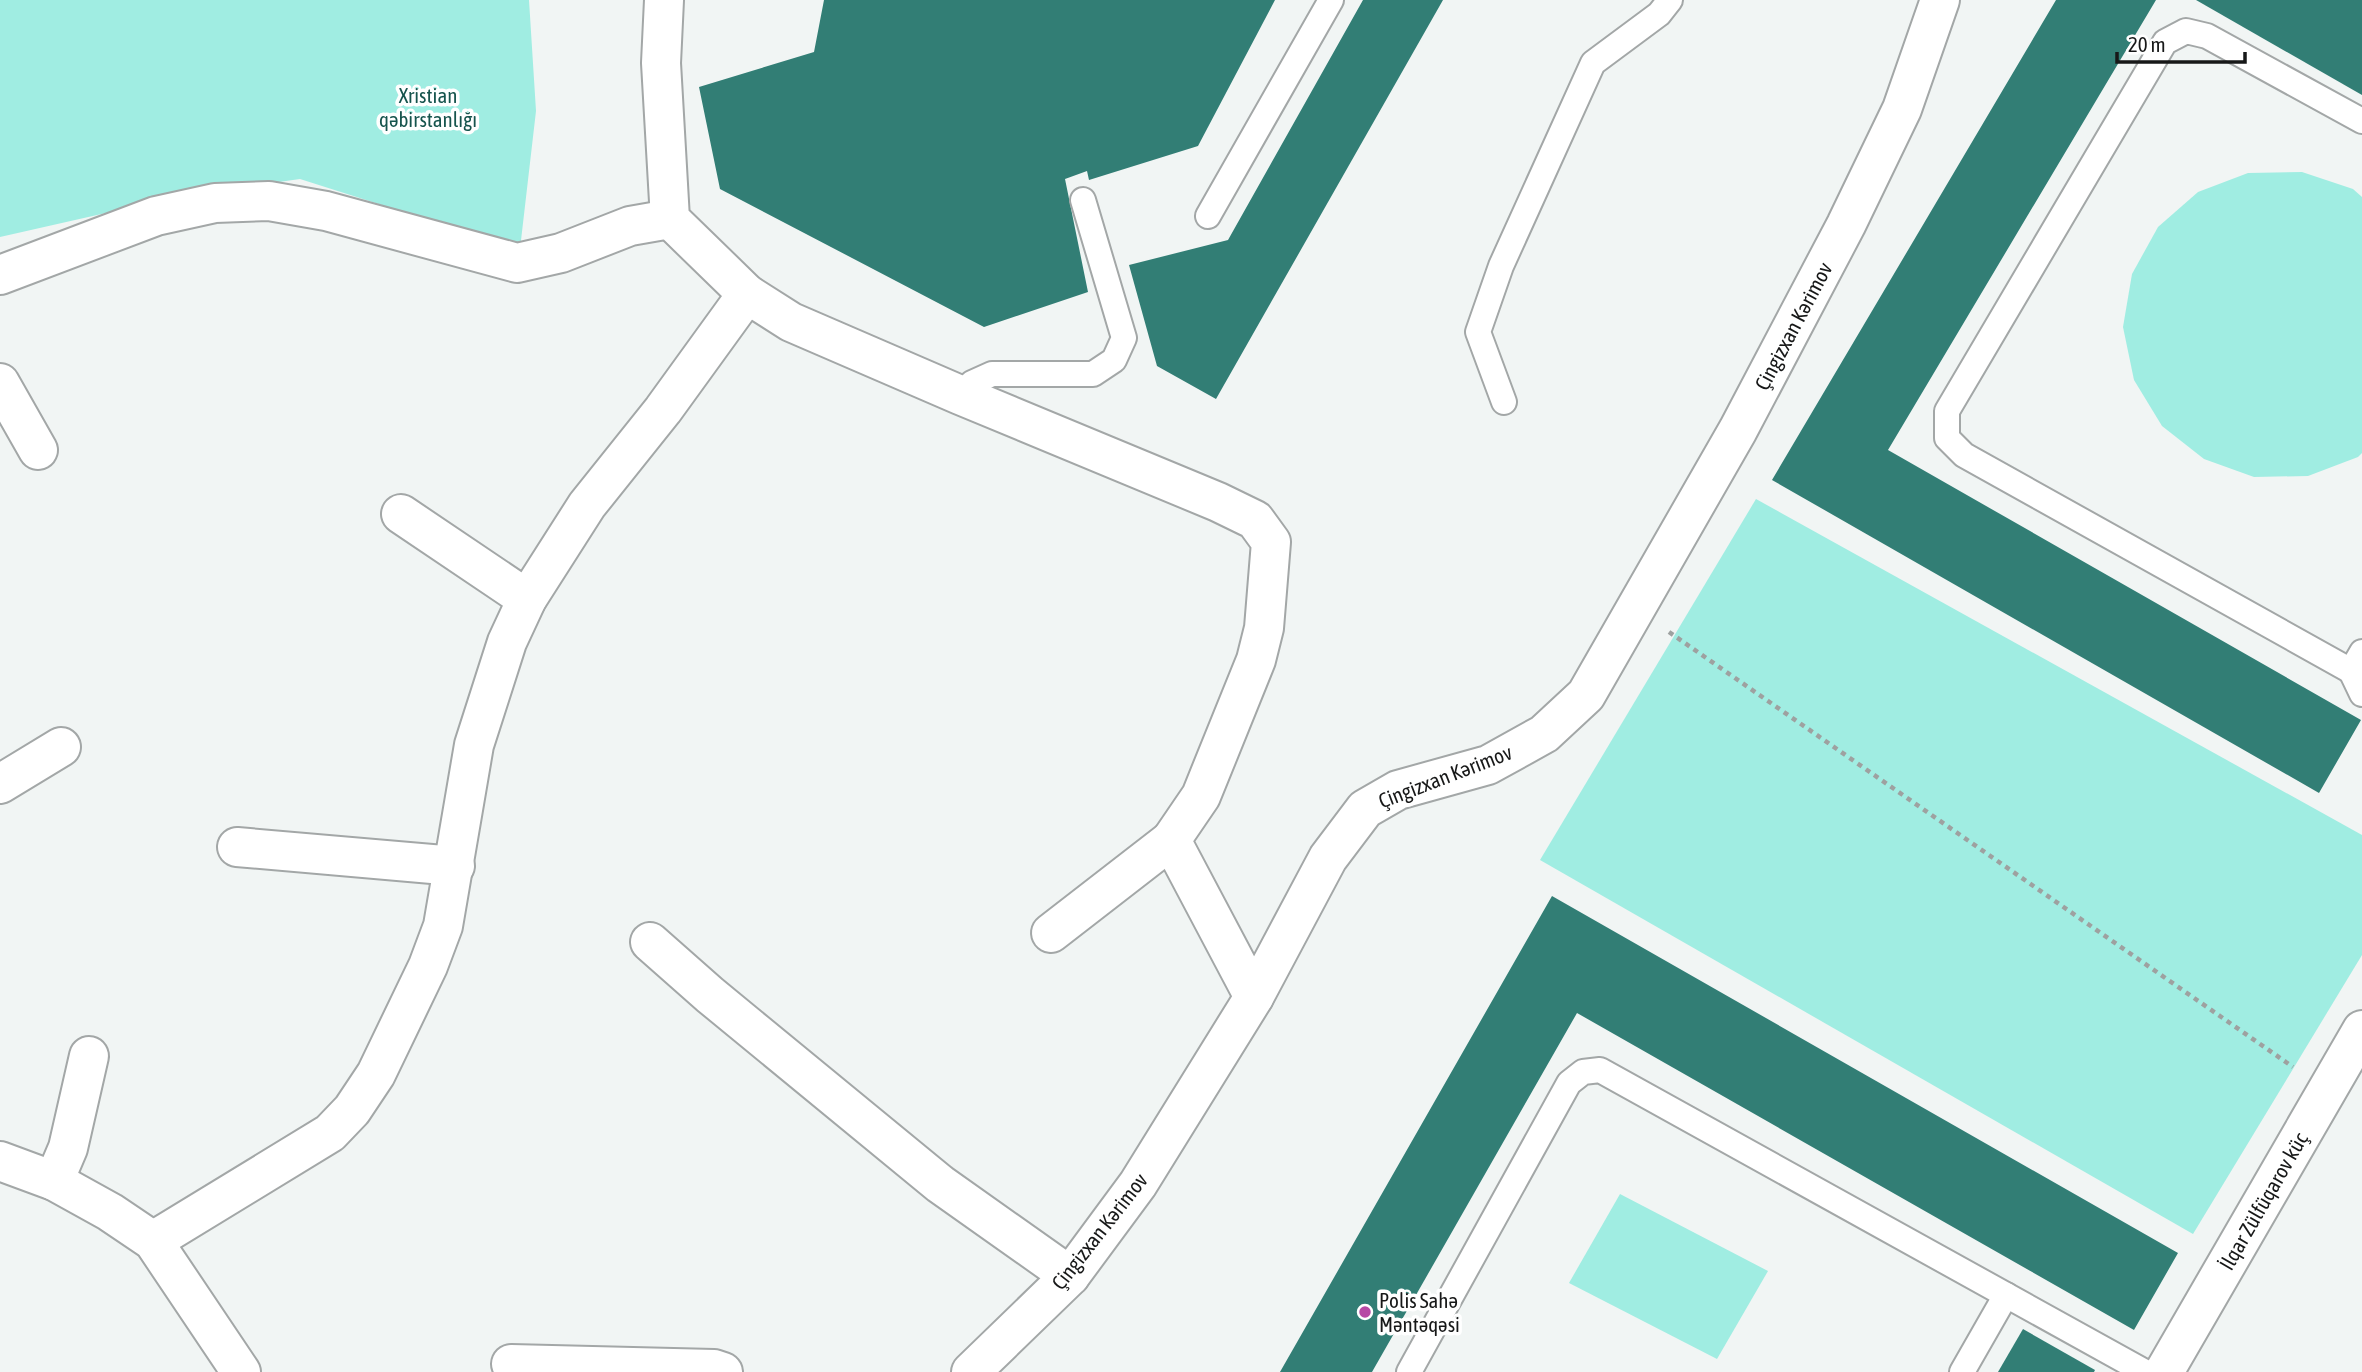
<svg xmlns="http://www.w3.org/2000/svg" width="2362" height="1372" viewBox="0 0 2362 1372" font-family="'Asap Condensed',sans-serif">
<rect width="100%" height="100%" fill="#f1f5f4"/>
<g fill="#a0ede2">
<path d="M0 0H529L536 111 520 249 300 179 181 196 0 237Z"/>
<path d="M2302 172 2353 189 2362 197V453L2358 457 2308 476 2254 477 2204 459 2162 426 2134 380 2123 327 2132 274 2158 227 2198 192 2248 173Z"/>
<path d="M1756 499 2362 835V955L2193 1234 1540 860Z"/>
<path d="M1620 1194 1768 1271 1717 1359 1569 1283Z"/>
</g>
<g fill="#327e75">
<path d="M824 0H1275L1198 146 1089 180 1087 171 1065 179 1088 292 984 327 720 189 699 87 814 52Z"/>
<path d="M1363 0H1443L1216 399 1157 366 1129 265 1228 240Z"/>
<path d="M2056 0H2156L1888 450 2361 720 2319 793 1772 480Z"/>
<path d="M2196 0H2362V95Z"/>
<path d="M1552 896 2178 1253 2134 1330 1577 1013 1372 1372H1280Z"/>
<path d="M2023 1329 2095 1370 2094 1372H1998Z"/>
</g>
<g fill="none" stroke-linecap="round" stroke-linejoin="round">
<g stroke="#a3a7a7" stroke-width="28">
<g id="service">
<path d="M1208 216 1331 0"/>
<path d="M960 395 972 383 992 374H1093L1114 360 1124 338 1083 200"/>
<path d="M1504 402 1478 332 1501 266 1593 63 1659 14 1670 0"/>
<path d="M2362 652 2351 671 2362 694"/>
<path d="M2351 671 1964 455 1947 438V411L2165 42 2186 31 2207 36 2362 121"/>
<path d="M1409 1372 1569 1083 1583 1072 1600 1070 2145 1372"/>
<path d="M1962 1372 2006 1295"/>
</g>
</g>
<g stroke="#a3a7a7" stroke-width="42">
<g id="minor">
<path d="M664 0 661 63 670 219 747 294 791 322 960 395 1218 502 1255 520 1271 542 1264 628 1256 660 1201 796 1171 840 1254 997"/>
<path d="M0 275 156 216 215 203 269 201 326 211 517 263 561 253 630 226 670 219"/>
<path d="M0 383 38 450"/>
<path d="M401 514 527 599"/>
<path d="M0 784 61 747"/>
<path d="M237 847 455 866"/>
<path d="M1051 933 1171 840"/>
<path d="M650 942 710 995 940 1184 1070 1276"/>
<path d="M0 1161 54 1181 110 1212 153 1241 241 1372"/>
<path d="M54 1181 68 1148 89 1056"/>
<path d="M153 1241 330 1133 352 1110 376 1074 428 966 443 926 474 745 507 642 527 599 587 505 663 410 747 294"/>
<path d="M511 1364 714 1369 723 1372"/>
<path d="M971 1372 1070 1276 1138 1184 1254 997 1328 858 1365 809 1398 790 1488 765 1544 734 1586 695 1738 430 1846 225 1902 109 1940 0"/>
<path d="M2164 1372 2362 1030"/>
</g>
</g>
<path stroke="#9ea1a0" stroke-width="4.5" stroke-dasharray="5 5" stroke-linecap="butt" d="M1669 632 2293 1067"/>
<use href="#service" stroke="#fff" stroke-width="24"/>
<use href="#minor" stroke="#fff" stroke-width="38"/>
</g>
<circle fill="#b748a5" stroke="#fff" stroke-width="2.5" cx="1365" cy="1312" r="7"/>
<g text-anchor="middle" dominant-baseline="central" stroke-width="7" stroke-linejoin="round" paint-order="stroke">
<g font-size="21" fill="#16544d" stroke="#fff">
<text x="428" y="95">Xristian<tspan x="428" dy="24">qəbirstanlığı</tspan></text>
</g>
<g font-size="21" fill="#171818" stroke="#fff">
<text transform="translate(1793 326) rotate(-62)">Çingizxan Kərimov</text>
<text transform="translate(1445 776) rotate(-21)">Çingizxan Kərimov</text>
<text transform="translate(2263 1201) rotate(-60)">İlqar Zülfüqarov küç</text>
<text transform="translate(1099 1231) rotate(-52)">Çingizxan Kərimov</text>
</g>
<g font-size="21" fill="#171818" stroke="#fff" text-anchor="start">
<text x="1379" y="1300">Polis Sahə<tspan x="1379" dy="24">Məntəqəsi</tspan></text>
</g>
</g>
<path d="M2117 52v10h128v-10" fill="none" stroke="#171818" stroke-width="3.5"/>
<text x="2128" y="52" font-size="21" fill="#171818" stroke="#ffffff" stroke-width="5" paint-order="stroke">20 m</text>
</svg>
